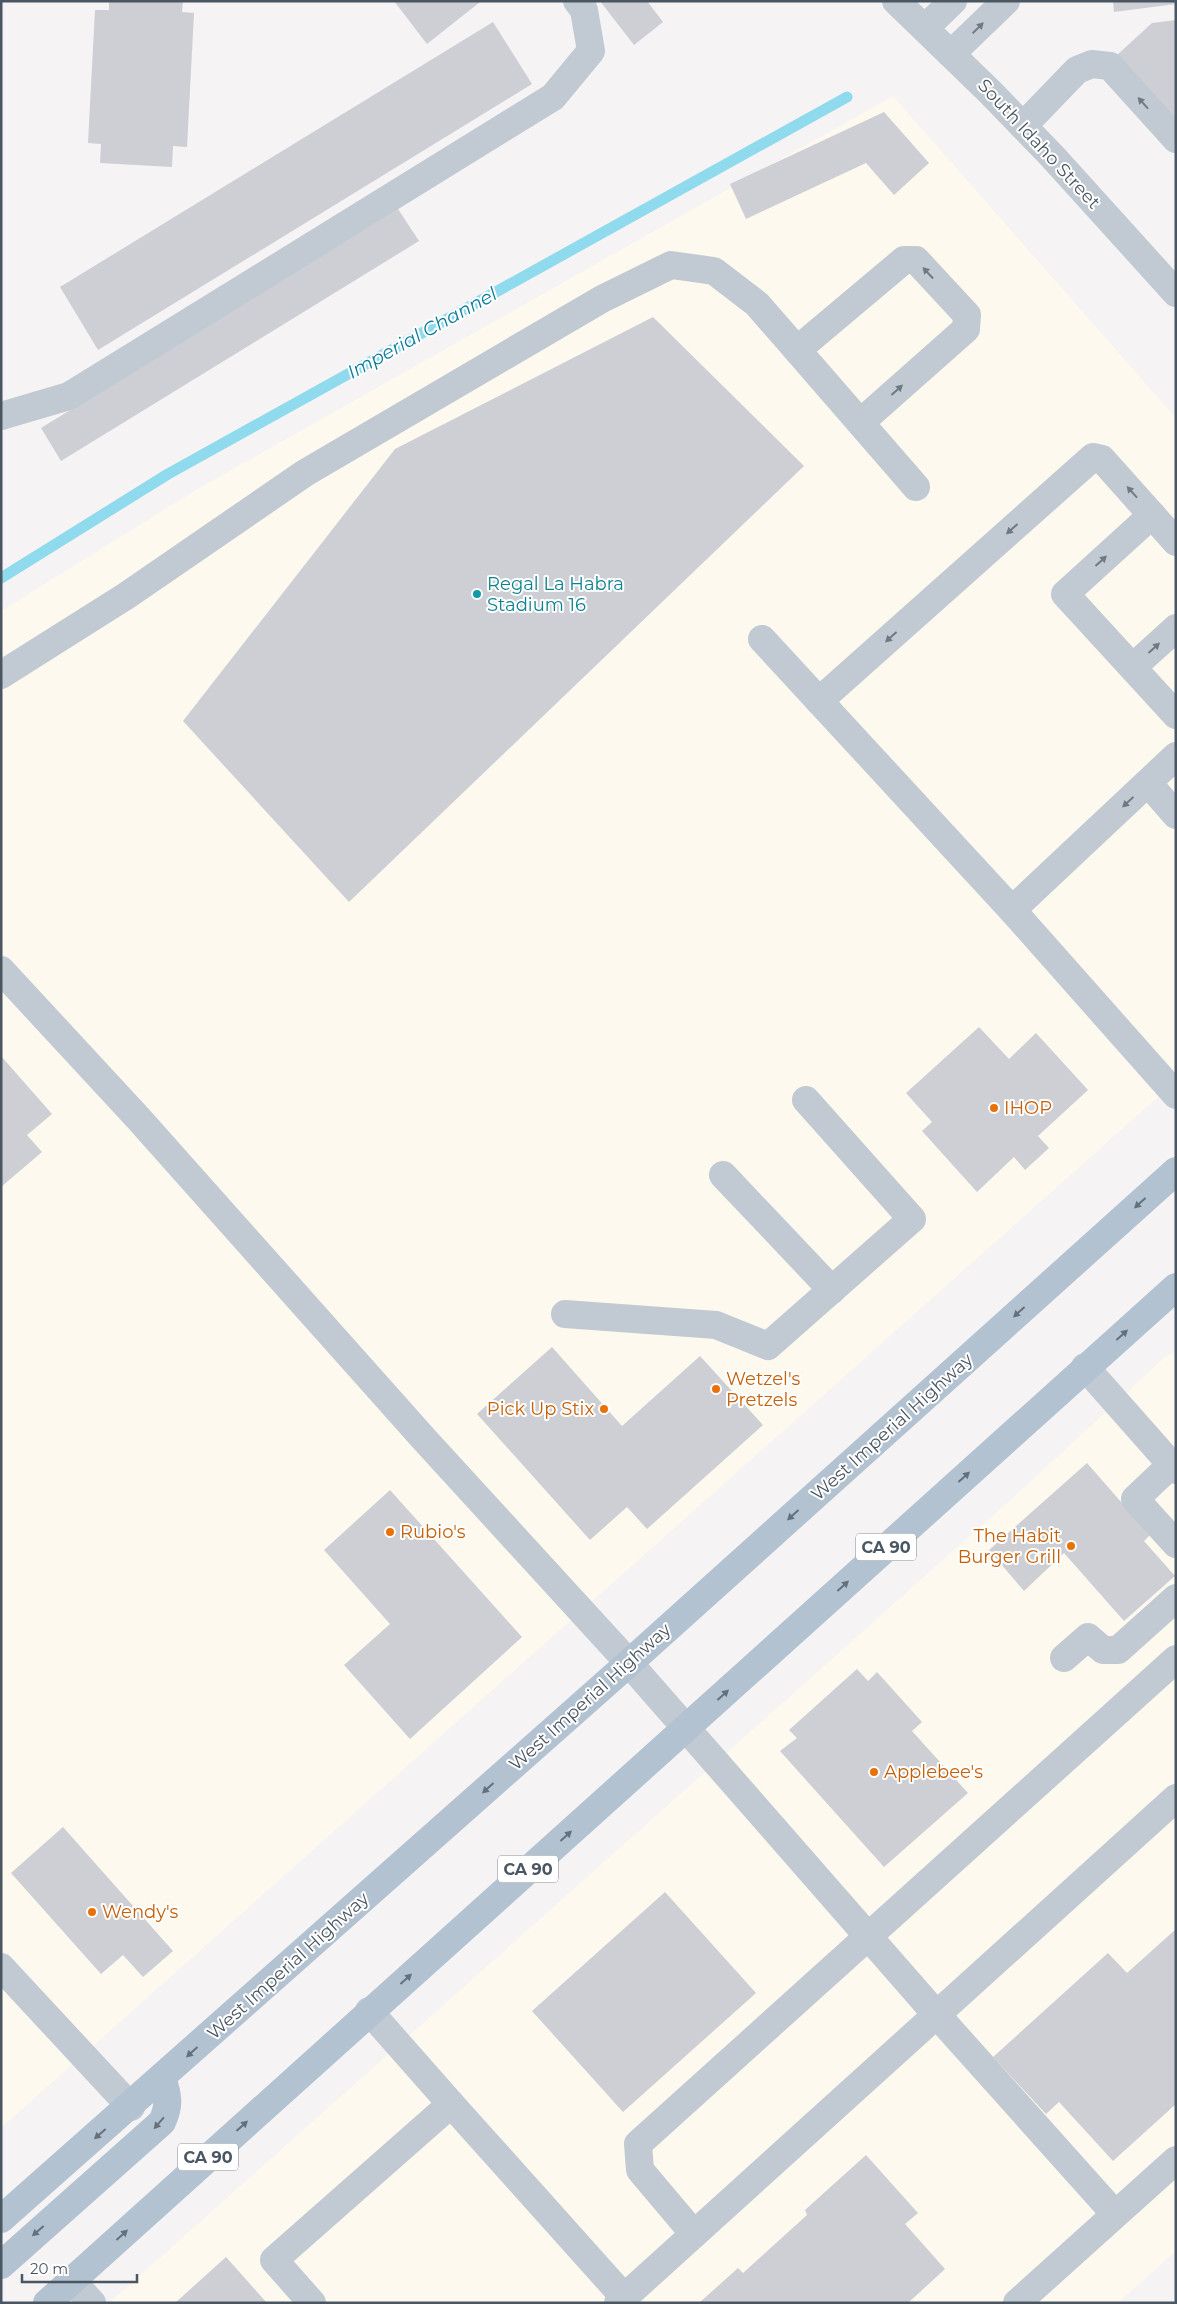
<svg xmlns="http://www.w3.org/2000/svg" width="1177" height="2304" viewBox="0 0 1177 2304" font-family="Montserrat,sans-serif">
<rect width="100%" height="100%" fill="#f5f3f3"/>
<g fill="#fdf9ef">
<path d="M893 96 1176 418V1081L1 2128V611L196 490Z"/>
<path d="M1176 1351V2251L1118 2303H109L1027 1485 1165 1357Z"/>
</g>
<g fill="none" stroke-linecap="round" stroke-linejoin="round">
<path stroke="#90daee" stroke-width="11" d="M1 578 168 474 847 97"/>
</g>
<g fill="#cdcfd5">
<path d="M109 1H183L182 12 194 13 187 147 173 146 172 167 100 163 101 144 88 143 95 10H109Z"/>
<path d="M394 1H480V2L427 44Z"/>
<path d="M600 1H647L663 22 634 45Z"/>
<path d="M1113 1H1176V4L1114 12Z"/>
<path d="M1176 20V122L1116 56 1152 23Z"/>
<path d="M493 22 532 84 98 350 60 287Z"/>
<path d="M884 112 929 163 894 195 866 163 746 219 730 184Z"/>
<path d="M398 209 419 241 61 461 41 428Z"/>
<path d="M653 317 804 466 349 902 183 721 395 449Z"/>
<path d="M979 1027 1009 1059 1036 1033 1088 1090 1038 1136 1049 1148 1025 1170 1014 1157 977 1192 922 1131 932 1122 906 1093Z"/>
<path d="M1 1056 52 1114 27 1135 42 1152 1 1187Z"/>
<path d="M552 1347 622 1426 700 1356 763 1425 647 1529 627 1507 590 1540 477 1414Z"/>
<path d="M1087 1463 1150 1535 1144 1541 1175 1576 1124 1621 1064 1553 1024 1591 989 1550Z"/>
<path d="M390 1490 522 1637 410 1739 344 1665 390 1624 324 1550Z"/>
<path d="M857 1669 868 1681 877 1672 922 1722 912 1731 968 1793 884 1867 780 1751 797 1738 789 1730Z"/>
<path d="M63 1827 173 1951 143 1977 123 1955 101 1974 11 1873Z"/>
<path d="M665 1892 756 1993 623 2112 532 2011Z"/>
<path d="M1176 1929V2104L1113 2161 1059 2102 1046 2114 993 2057 1108 1953 1127 1973Z"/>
<path d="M866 2155 918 2213 905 2224 945 2269 908 2303H699L738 2268 743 2273 807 2215 805 2210Z"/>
<path d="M226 2257 267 2303H175Z"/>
</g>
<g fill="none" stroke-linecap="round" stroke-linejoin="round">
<g stroke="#c1cad2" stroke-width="28">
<path d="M896 1 990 92 1052 156 1176 293"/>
<path d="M925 28 953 1"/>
<path d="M951 54 1006 1"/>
<path d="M1023 126 1077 70 1092 64 1110 66 1176 139"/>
<path d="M797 350 904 260H916L967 315 966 329 861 422"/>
<path d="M1 416 69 396 553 97 591 51 584 10 577 1"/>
<path d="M1152 515 1065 594 1176 715"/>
<path d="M762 639 1012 910 1176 1095"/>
<path d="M1133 667 1176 628"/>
<path d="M1 675 126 596 305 473 602 299 671 265 714 271 757 304 916 487"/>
<path d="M819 701 1093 457 1102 459 1176 542"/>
<path d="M1148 783 1176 815"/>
<path d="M1012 910 1176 756"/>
<path d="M1 970 138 1118 424 1439 629 1663 936 2014 1115 2214"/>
<path d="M723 1175 832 1290"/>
<path d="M565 1314 716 1325 768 1346 912 1219 806 1100"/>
<path d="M1085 1367 1176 1470"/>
<path d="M1171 1465 1135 1499 1176 1544"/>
<path d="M1064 1658 1088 1637 1103 1650H1118L1176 1598"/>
<path d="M1 1967 131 2107"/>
<path d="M451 2104 624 2297"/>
<path d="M694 2234 640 2170 638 2144 1176 1659"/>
<path d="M71 2280 92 2303"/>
<path d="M312 2303 274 2260 451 2104 369 2011"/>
<path d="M618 2303 1176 1798"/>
<path d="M1017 2303 1176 2160"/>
</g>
<g stroke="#b3c2d1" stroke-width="28">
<path d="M1 2219 629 1663 1176 1171"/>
<path d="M1 2265 162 2122C170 2105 168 2095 162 2078"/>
<path d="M47 2303 1176 1287"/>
</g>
</g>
<defs><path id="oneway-solid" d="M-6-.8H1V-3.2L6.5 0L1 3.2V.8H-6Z" transform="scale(1.25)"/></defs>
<g fill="#6e7983">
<use href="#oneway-solid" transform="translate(978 28) rotate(-44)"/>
<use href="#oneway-solid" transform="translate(1143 103) rotate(-132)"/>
<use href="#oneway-solid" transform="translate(928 273) rotate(-133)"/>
<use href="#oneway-solid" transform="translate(897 390) rotate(-42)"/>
<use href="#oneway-solid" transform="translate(1132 492) rotate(-132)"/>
<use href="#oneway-solid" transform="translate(1012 529) rotate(138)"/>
<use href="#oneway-solid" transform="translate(1101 561) rotate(-42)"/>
<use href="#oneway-solid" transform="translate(891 637) rotate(138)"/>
<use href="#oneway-solid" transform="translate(1154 648) rotate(-42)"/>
<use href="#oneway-solid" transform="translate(1128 802) rotate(137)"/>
</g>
<g fill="#64717d">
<use href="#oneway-solid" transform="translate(1140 1203) rotate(138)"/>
<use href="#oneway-solid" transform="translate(1019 1312) rotate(138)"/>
<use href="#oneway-solid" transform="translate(1122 1335) rotate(-42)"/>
<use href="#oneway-solid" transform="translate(964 1477) rotate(-42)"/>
<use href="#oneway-solid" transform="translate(793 1515) rotate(138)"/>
<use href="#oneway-solid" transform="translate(843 1586) rotate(-42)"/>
<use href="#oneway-solid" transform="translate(723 1695) rotate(-42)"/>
<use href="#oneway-solid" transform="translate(488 1788) rotate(138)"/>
<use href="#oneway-solid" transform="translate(566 1836) rotate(-42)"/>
<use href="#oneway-solid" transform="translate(406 1979) rotate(-42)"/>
<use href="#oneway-solid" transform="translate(192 2052) rotate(138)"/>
<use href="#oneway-solid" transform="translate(159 2123) rotate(131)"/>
<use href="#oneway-solid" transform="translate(242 2126) rotate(-42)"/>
<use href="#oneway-solid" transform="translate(100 2134) rotate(139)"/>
<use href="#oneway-solid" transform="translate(38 2231) rotate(139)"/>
<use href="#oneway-solid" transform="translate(122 2235) rotate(-42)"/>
</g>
<circle fill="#0f9aa8" stroke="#fff" stroke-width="2" cx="477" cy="594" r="5"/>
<g fill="#e8710a" stroke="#fff" stroke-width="2">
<circle cx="994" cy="1108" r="5"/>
<circle cx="716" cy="1389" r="5"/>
<circle cx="604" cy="1409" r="5"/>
<circle cx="390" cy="1532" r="5"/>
<circle cx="1071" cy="1546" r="5"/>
<circle cx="874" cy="1772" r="5"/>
<circle cx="92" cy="1912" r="5"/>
</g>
<g text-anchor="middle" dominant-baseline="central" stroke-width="4" stroke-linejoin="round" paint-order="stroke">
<g fill="#fff" stroke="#808990" stroke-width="1">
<rect x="856" y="1533.5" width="60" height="27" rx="4"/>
<rect x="498" y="1855.5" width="60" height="27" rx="4"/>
<rect x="178" y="2143.5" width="60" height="27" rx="4"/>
</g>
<g font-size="16" font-weight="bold" fill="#4a5661">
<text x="886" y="1547">CA 90</text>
<text x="528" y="1869">CA 90</text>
<text x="208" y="2157">CA 90</text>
</g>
<g font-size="18" fill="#4a5661" stroke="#fff">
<text transform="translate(1039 144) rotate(47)">South Idaho Street</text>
<text transform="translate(892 1427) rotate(-42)">West Imperial Highway</text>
<text transform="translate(590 1697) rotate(-42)">West Imperial Highway</text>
<text transform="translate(288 1966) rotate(-42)">West Imperial Highway</text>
</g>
<g font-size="18" fill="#0d838f" stroke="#fff" text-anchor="start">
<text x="487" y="584">Regal La Habra<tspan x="487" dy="21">Stadium 16</tspan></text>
</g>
<g font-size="18" fill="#c56008" stroke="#fff" text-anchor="start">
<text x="1004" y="1108">IHOP</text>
<text x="726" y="1379">Wetzel's<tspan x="726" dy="21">Pretzels</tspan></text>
<text x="594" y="1409" text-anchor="end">Pick Up Stix</text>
<text x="400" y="1532">Rubio's</text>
<text x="1061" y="1536" text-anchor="end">The Habit<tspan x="1061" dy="21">Burger Grill</tspan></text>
<text x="884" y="1772">Applebee's</text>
<text x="102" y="1912">Wendy's</text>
</g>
<g font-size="19" font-style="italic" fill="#0c7c9b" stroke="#fff">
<text transform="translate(422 333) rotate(-29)">Imperial Channel</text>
</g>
</g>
<rect width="1177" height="2304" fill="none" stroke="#4a5661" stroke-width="5"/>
<path d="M22 2274v8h115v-8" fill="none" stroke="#4a5661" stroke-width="2.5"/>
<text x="30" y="2274" font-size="15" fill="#4a5661" stroke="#ffffff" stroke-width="4" paint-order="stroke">20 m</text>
</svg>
